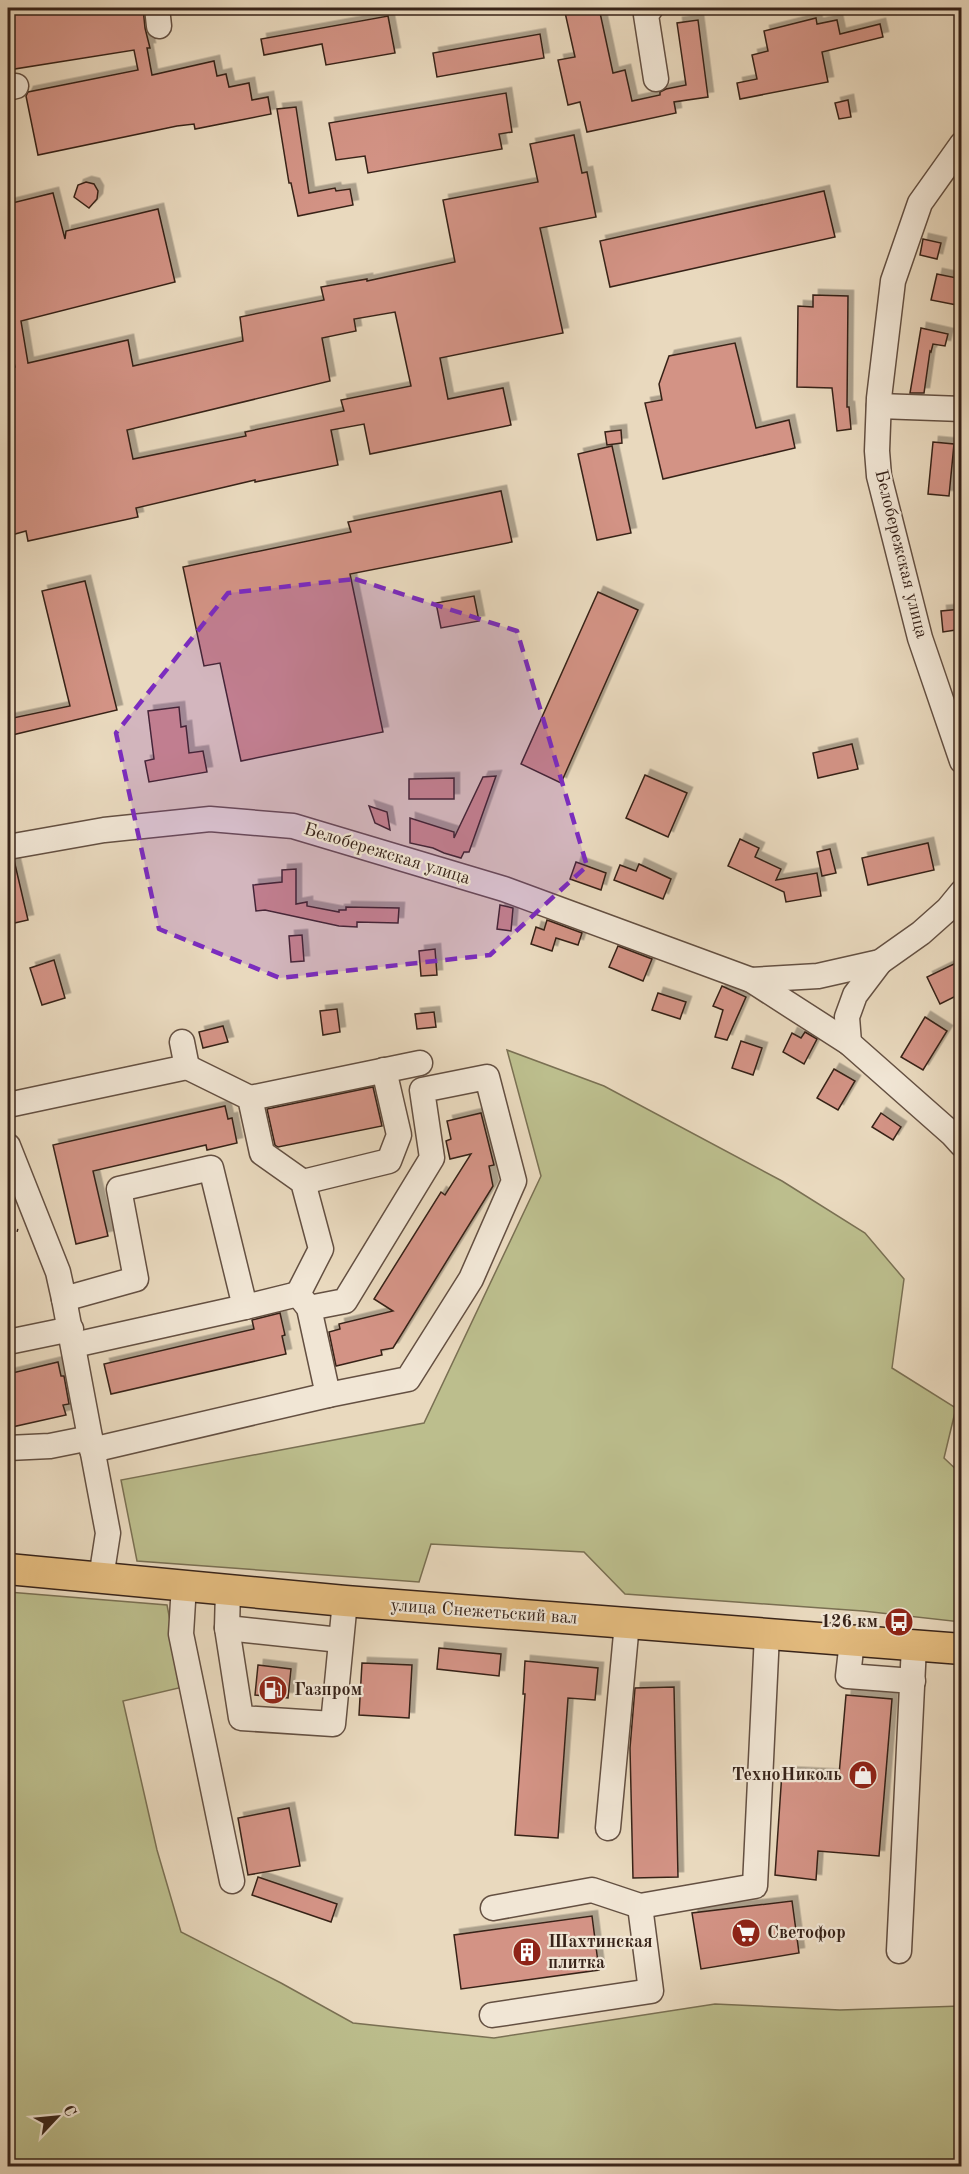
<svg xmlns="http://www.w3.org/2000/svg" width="969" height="2174" viewBox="0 0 969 2174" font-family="'Old Standard TT',serif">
<defs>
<filter id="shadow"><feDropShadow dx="5.5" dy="-5.5" stdDeviation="0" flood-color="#0004"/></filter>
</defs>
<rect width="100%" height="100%" fill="#e9d9be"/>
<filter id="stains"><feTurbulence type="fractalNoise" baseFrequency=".00333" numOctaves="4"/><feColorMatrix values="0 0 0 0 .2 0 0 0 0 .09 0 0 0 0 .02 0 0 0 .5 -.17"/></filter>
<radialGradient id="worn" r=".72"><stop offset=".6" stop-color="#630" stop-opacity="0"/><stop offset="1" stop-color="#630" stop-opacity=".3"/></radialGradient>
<g fill="#bcbe8d" stroke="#7a7053" stroke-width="1.5">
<path d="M507 1050 604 1086 782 1181 865 1233 904 1279 892 1368 956 1408 944 1458 961 1474V1622L863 1611 625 1594 584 1552 431 1544 419 1582 137 1561 121 1480 424 1423 541 1176Z"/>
<path d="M8 1592 167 1605 183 1687 123 1701 157 1850 181 1932 281 1983 353 2023 494 2038 715 2004 840 2010 961 2006V2166H8Z"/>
</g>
<g fill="#d39385" stroke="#372319" stroke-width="1.5" fill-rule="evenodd" filter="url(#shadow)">
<path d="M8 8H143L145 28 150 48H147L152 75 214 61 217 76 226 74 229 87 249 83 252 100 268 97 271 114 195 129 194 124 177 126 38 155 26 96 28 92 138 70 134 50 8 70Z"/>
<path d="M564 8H599L613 73 625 70 632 101 660 95V92L666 89 686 85 677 23 698 20 708 97 674 102 676 113 587 132 580 102 568 105 558 60 575 57Z"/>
<path d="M388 16 395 53 326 65 322 44 264 55 261 39Z"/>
<path d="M816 18 817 24 837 20 840 34 880 24 883 37 822 52 828 82 740 99 737 83 757 79 752 55 768 51 764 31Z"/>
<path d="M540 34 544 58 437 77 433 53Z"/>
<path d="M506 93 512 132 499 134 502 149 368 173 365 156 336 160 329 123Z"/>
<path d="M848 100 851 117 839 119 835 103Z"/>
<path d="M296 107 309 193 335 188 336 191 350 189 353 205 298 216 291 183H289L277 109Z"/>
<path d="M574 135 582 173 587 172 596 217 540 228 563 333 440 358 448 399 503 388 511 425 370 454 364 424 331 430 338 465 255 482V480L136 508 138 517 28 541 26 531 8 536V369L15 367 8 337V204L53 193 65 239 66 231 158 209 175 282 21 321 28 363 128 340 133 366 243 341 240 317 324 300 321 287 367 279V281L455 262 443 200 538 182 530 144ZM395 312 411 386 341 400 344 411 245 432 246 436 133 459 127 430 330 381 322 338 356 331 354 319Z"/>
<path d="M86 182 94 184 98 191 97 199 89 208 74 197 78 185Z"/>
<path d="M824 191 835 237 610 287 600 241Z"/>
<path d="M923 239 941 243 937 259 920 255Z"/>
<path d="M937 274 962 279V306L931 300Z"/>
<path d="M813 295 848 296 847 407H849L851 429 837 431 832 388 797 387 798 306 813 307Z"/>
<path d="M921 328 948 334 945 346 933 344 931 352 930 351 924 393H910Z"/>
<path d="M735 343 756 428 789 420 795 448 663 479 645 403 662 400 659 384 669 356Z"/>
<path d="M621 430 622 443 607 445 605 432Z"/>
<path d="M933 442 954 444 949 496 928 494Z"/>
<path d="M612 446 631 533 597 540 578 454Z"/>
<path d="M501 491 512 542 350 574 383 732 241 761 220 663 204 666 183 567 351 532 348 522Z"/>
<path d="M85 581 117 710 8 736V719L70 706 42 591Z"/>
<path d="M598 592 638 610 561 783 521 764Z"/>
<path d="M474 596 479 621 441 628 436 603Z"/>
<path d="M962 609V629L943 632 941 611Z"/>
<path d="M179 707 181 727 186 726 189 753 203 751 207 772 149 782 145 761 154 759 148 711Z"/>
<path d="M852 744 858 769 818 778 813 753Z"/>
<path d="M645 775 687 793 668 837 626 818Z"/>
<path d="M496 776 469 852H464L461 858 444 853 433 848 410 843V818L454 832V838L483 777Z"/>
<path d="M454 778V799H409V779Z"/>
<path d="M369 806 387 812 390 830 375 823Z"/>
<path d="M740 839 759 848 755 857 781 869 776 880 817 873 821 896 786 902 784 892 728 866Z"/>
<path d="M928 843 934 870 868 885 862 858Z"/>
<path d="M830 849 836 873 822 876 817 852Z"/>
<path d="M14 860 28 920 10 924 8 912V861Z"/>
<path d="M576 862 606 873 601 890 570 879Z"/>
<path d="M639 864 671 879 663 899 614 880 620 865 636 871Z"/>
<path d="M296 869V904L307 902V906L339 912V910H346V907L399 908 398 923 357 922V927L339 926 265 910 256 911 253 885 282 882V870Z"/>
<path d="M500 905 513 908 511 931 497 929Z"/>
<path d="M547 920 582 933 578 945 556 938 552 951 531 944 536 927 544 930Z"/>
<path d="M302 935 304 961 291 962 289 936Z"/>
<path d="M618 946 652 959 643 981 609 967Z"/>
<path d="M435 949 437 975 421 976 419 951Z"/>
<path d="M54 960 65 998 42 1005 30 968Z"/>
<path d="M958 962 962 969V993L940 1004 927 977Z"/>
<path d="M722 986 746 997 727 1040 715 1037 723 1010 713 1006Z"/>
<path d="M658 993 686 1002 680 1019 652 1010Z"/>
<path d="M337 1009 340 1032 323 1035 320 1011Z"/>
<path d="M434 1012 436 1027 417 1029 415 1014Z"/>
<path d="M925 1017 947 1031 923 1070 901 1057Z"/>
<path d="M223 1026 228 1042 203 1048 199 1032Z"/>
<path d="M805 1032 817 1039 804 1064 783 1052 792 1033 801 1038Z"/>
<path d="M741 1041 762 1048 753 1075 732 1068Z"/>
<path d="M834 1069 855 1081 838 1110 817 1098Z"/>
<path d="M373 1087 382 1126 278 1147 275 1145 267 1109Z"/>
<path d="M225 1106 228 1119 232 1118 237 1143 207 1150 206 1145 93 1171 108 1236 76 1244 53 1145Z"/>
<path d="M481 1113 494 1165 489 1166 493 1186 393 1348 381 1350 382 1355 336 1366 329 1332 340 1329 339 1324 393 1311 374 1299 441 1192 445 1195 471 1154 450 1159 446 1141 451 1139 447 1121Z"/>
<path d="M881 1113 901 1127 893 1140 872 1127Z"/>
<path d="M280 1313 285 1335 282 1336 286 1354 111 1394 104 1364 254 1329 252 1320Z"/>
<path d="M58 1362 61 1376H64L69 1404 63 1405 66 1415 12 1427 10 1417 8 1418V1374Z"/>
<path d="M439 1648 501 1654 499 1676 437 1669Z"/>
<path d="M525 1661 598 1668 595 1700 568 1698 558 1838 515 1835 525 1694H523Z"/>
<path d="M362 1663 412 1665 409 1718 359 1715Z"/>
<path d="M258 1665 291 1669 288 1698 255 1695Z"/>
<path d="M674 1687 678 1877 633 1878 630 1748 635 1688Z"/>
<path d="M846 1695 892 1699 879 1856 818 1851 816 1880 775 1875 782 1772 839 1775Z"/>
<path d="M289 1808 300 1866 248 1875 238 1818Z"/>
<path d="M258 1877 337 1904 331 1922 252 1895Z"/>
<path d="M792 1901 799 1953 701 1969 692 1913Z"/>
<path d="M592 1916 599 1970 461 1989 454 1935Z"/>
</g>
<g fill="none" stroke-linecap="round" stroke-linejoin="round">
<g stroke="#645042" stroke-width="27">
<g id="minor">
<path d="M157 8 159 26"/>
<path d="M651 8 646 15 656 79"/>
<path d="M8 88 16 86"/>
<path d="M962 144 920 203 893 281 879 398 877 451 879 476 920 638 962 761"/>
<path d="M879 406 962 409"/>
<path d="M8 847 104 830 210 819 293 826 504 889 751 980 849 1043 952 1134 962 1145"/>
<path d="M751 980 818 976 880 962 921 933 948 909 962 892"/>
<path d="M849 1043 847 1017 855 995 880 962"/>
<path d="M187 1067 250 1098 262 1153 303 1182 321 1249 298 1294"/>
<path d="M250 1098 420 1063"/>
<path d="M8 1105 187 1067 182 1042"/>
<path d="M8 1146 58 1272 64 1299 108 1533 101 1578"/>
<path d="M303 1182 389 1161 399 1135 384 1070"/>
<path d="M64 1299 136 1279 119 1189 211 1168 245 1307 74 1345"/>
<path d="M245 1307 298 1294 309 1308 345 1301 432 1158 422 1090 487 1077 514 1181 471 1279 408 1379 328 1395 309 1308"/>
<path d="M8 1342 71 1329"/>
<path d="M8 1448 50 1446 90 1438"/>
<path d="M92 1450 328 1395"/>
<path d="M184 1585 181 1634 232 1881"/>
<path d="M228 1590 227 1628 241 1718 333 1724 345 1601"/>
<path d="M227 1628 340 1640"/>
<path d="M852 1641 848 1676 913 1681"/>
<path d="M608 1828 627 1623"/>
<path d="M493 1908 592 1890 640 1906 755 1886 767 1634"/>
<path d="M899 1951 914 1646"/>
<path d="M492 2015 651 1991 640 1906"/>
</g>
</g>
<g stroke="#372319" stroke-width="33">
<path id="major" d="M8 1569 345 1601 962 1649"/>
</g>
<path stroke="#372319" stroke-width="3" stroke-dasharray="1.5 3" stroke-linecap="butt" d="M8 1228 20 1231"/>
<use href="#minor" stroke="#f1e6d5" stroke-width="24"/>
<use href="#major" stroke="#e4bc7f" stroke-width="30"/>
</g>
<path fill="#7b2cbf" fill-opacity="0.2" stroke="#7b2cbf" stroke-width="4.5" stroke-dasharray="12 8" stroke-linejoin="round" d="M355 579 517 631 587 866 490 955 280 978 159 929 116 733 228 593Z"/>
<defs>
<g id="bus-disc" transform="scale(1.5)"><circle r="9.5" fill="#8f2418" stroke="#f1e6d5"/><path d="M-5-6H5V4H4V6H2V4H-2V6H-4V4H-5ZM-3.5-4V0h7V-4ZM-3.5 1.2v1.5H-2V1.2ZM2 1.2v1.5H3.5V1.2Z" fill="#fff"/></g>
<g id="fuel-disc" transform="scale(1.5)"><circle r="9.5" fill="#8f2418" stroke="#f1e6d5"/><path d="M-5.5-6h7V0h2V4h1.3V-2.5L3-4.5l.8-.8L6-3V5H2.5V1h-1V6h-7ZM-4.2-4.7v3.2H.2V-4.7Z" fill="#fff"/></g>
<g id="shop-disc" transform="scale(1.5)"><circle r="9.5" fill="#8f2418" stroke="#f1e6d5"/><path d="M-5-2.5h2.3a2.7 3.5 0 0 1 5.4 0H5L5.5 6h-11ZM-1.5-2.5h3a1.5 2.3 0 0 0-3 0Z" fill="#fff"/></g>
<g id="supermarket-disc" transform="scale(1.5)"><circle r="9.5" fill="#8f2418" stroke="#f1e6d5"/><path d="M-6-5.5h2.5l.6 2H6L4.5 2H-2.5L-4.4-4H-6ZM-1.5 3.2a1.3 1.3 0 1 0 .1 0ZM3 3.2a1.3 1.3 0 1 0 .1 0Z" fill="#fff"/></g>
<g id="building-disc" transform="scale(1.5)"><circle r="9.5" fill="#8f2418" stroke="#f1e6d5"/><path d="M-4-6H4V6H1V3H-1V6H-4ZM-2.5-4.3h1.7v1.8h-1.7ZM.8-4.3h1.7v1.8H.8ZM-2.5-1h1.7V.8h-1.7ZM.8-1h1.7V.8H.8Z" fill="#fff"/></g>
</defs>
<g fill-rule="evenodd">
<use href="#bus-disc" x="899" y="1622"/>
<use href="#fuel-disc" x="273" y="1690"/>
<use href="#shop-disc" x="863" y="1775"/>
<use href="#supermarket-disc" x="746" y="1933"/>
<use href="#building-disc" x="527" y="1952"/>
</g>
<g text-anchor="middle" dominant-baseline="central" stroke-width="4.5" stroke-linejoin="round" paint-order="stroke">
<g font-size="18" fill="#372319" stroke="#f1e6d5">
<text transform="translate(901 554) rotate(76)">Белобережская улица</text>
<text transform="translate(387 854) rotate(17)">Белобережская улица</text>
<text transform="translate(484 1612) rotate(4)">улица Снежетьский вал</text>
</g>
<g font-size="18" font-weight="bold" fill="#372319" stroke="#f1e6d5" text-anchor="start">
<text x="878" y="1622" text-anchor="end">126 км</text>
<text x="294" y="1690">Газпром</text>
<text x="842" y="1775" text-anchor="end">ТехноНиколь</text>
<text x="767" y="1933">Светофор</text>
<text x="548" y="1942">Шахтинская<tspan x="548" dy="21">плитка</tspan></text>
</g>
</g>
<rect width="969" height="2174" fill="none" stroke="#e9d9be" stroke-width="30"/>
<rect x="9" y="9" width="951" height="2156" fill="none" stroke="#372319" stroke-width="3"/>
<rect x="15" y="15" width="939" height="2144" fill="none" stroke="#372319" stroke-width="1.5"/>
<g transform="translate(57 2117) rotate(64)" stroke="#f1e6d5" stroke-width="4.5" paint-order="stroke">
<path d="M0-4.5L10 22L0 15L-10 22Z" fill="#372319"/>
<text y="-9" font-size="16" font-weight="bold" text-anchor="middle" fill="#372319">С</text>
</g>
<rect width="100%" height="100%" filter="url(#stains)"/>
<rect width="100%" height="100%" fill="url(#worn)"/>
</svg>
